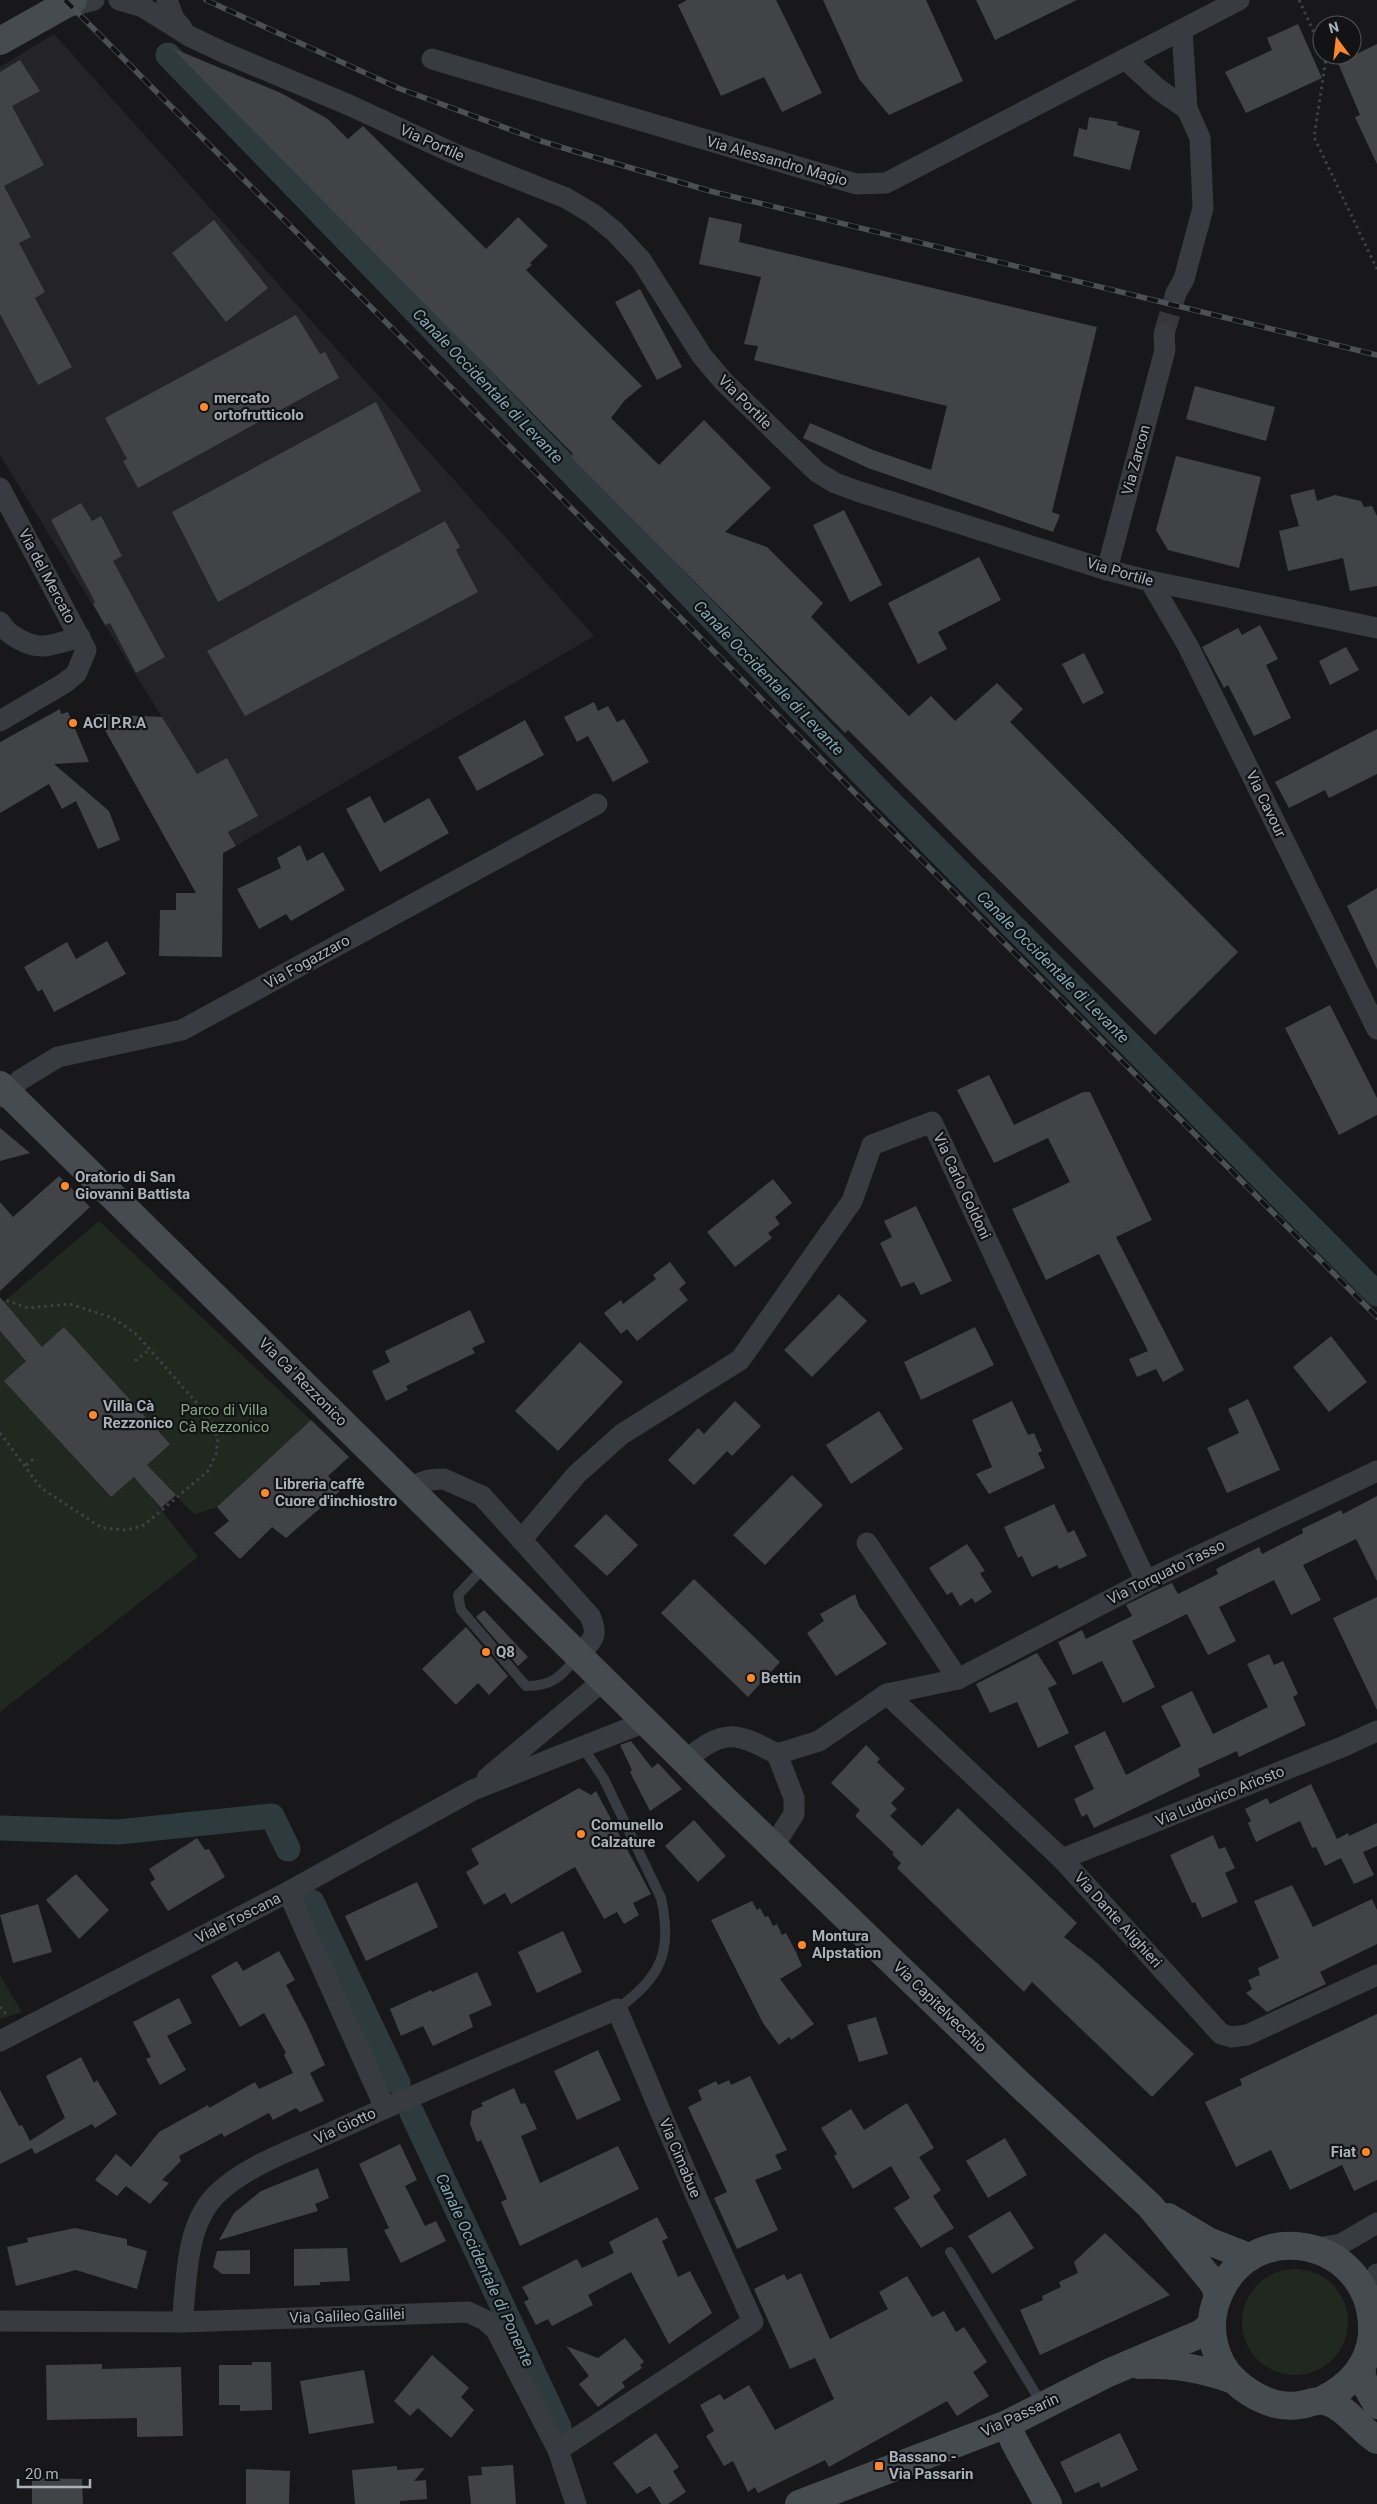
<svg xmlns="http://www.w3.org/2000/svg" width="1377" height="2504" viewBox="0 0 1377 2504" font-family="Roboto,sans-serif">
<rect width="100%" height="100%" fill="#18181a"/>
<path fill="#242427" d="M54 34 594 636 236 846 197 774 0 455V67Z"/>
<g fill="#20281f">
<path d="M99 1221 311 1420 217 1507 196 1514 191 1511 146 1466 169 1443 64 1328 40 1349 16 1316 1 1304Z"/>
<path d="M0 1331 12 1345 15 1342 29 1358 5 1381 110 1497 135 1476 198 1557 0 1712Z"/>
<path d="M0 1975 22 2012 0 2019Z"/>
<circle cx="1295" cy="2322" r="53"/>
</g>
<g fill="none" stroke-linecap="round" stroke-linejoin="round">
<g stroke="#2d3b3f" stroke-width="25">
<path d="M168 55 884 796 1377 1294"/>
<path d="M0 1828 118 1832 272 1816 288 1849"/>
<path d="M312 1902 398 2083"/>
<path d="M412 2113 559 2427"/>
</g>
</g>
<g fill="#424347">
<path d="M687 0H776L822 93 782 112 764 77 721 96 678 5Z"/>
<path d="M823 0H926L963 81 889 115 859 79Z"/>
<path d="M976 0H1077L995 40Z"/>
<path d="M1298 24 1322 78 1246 113 1225 72 1272 50 1267 38Z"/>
<path d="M1377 44V164L1355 117 1360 115 1338 63Z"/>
<path d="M172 48 281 93 328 119 348 139 363 126 486 249 518 217 548 246 530 263 532 265 526 270 642 386 625 400 611 418 659 465 704 420 771 488 725 532 767 547 823 603 811 617 909 716 931 696 955 721 997 683 1023 709 1010 722 1238 952 1155 1035 848 730 845 733 571 457 573 454Z"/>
<path d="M20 60 40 91 12 106 44 165 4 186 31 237 19 243 45 292 35 298 72 367 38 385 0 314V72Z"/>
<path d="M1089 117 1118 122 1117 125 1140 131 1130 170 1073 156 1079 128 1087 130Z"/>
<path d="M709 217 742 224 739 242 1097 327 1052 512 1060 515 1053 532 868 468 803 438 810 423 873 450 931 470 947 406 754 360 758 346 744 344 761 277 699 264Z"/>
<path d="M214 220 268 288 226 322 172 253Z"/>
<path d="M640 289 682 367 657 380 615 302Z"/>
<path d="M296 315 320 354 325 352 339 378 138 488 123 461 127 459 105 418Z"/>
<path d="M1195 386 1275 407 1266 441 1186 419Z"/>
<path d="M376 402 421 491 218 602 172 512Z"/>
<path d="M1176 456 1261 477 1239 568 1168 550 1156 530Z"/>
<path d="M1314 489 1317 501 1335 495 1361 501 1364 507 1372 506 1377 516V586L1350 591 1343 558 1288 571 1279 531 1299 526 1290 495Z"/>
<path d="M81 503 92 521 101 516 122 556 113 561 165 657 136 673 110 623 105 625 93 604 95 602 51 520Z"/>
<path d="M844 510 882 585 850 602 813 525Z"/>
<path d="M445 521 460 547 456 550 478 592 245 716 207 651Z"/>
<path d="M979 557 1001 600 938 632 947 649 918 664 888 603Z"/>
<path d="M1260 625 1278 659 1266 665 1291 718 1254 736 1228 685 1224 688 1202 647 1238 628 1242 635Z"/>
<path d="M1346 647 1359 670 1330 685 1319 661Z"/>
<path d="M1084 653 1104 693 1083 704 1062 664Z"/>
<path d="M594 702 598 711 608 706 617 722 624 719 649 762 613 782 588 736 577 742 564 717Z"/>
<path d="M60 709 61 714 68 712 89 762 54 764 109 811 120 840 98 849 76 801 62 809 49 784 0 813V742Z"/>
<path d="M96 714 162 717 197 774 227 758 258 816 228 832 236 846 223 853 222 957 159 956 160 910H176V893H196Z"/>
<path d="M525 720 544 755 477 791 458 757Z"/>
<path d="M1377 729V774L1329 798 1325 790 1289 808 1275 782Z"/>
<path d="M370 796 384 823 429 798 449 833 380 872 346 809Z"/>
<path d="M300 845 307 861 323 852 345 890 291 921 286 914 259 929 237 889 281 868 277 858Z"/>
<path d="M1377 888V969L1347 906Z"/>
<path d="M107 941 126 974 54 1012 42 989 38 992 24 967 67 942 76 959Z"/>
<path d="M1330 1005 1377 1098V1115L1339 1135 1285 1028Z"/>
<path d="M989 1075 1014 1125 1083 1092H1090L1152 1220 1116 1237 1184 1370 1163 1382 1156 1369 1137 1377 1129 1359 1148 1351 1099 1254 1046 1280 1012 1209 1070 1182 1048 1138 994 1163 957 1090Z"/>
<path d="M0 1128 30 1153 0 1161Z"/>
<path d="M59 1176 90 1207 0 1291V1202L13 1217Z"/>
<path d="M773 1179 792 1203 775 1217 780 1224 768 1233 772 1238 735 1267 707 1232Z"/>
<path d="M916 1206 952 1281 921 1295 914 1282 901 1287 880 1243 892 1237 884 1221Z"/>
<path d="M670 1262 686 1283 679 1289 688 1300 637 1341 627 1329 621 1334 604 1313 621 1300 623 1304 640 1291 656 1279 653 1275Z"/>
<path d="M839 1294 867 1321 812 1377 784 1350Z"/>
<path d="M0 1297 42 1347 64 1327 170 1444 147 1465 176 1495 161 1508 134 1477 111 1497 4 1381 26 1361 0 1331Z"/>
<path d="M470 1310 485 1342 472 1348 475 1353 406 1386 408 1390 386 1401 372 1371 390 1362 385 1351Z"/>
<path d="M975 1327 994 1365 921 1400 904 1362Z"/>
<path d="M1331 1336 1367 1382 1329 1412 1293 1367Z"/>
<path d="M580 1342 623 1382 558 1451 515 1411Z"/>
<path d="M1248 1399 1280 1470 1227 1493 1207 1448 1239 1433 1228 1409Z"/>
<path d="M735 1401 761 1426 732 1456 727 1451 694 1485 668 1460 698 1428 704 1434Z"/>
<path d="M1012 1401 1028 1435 1034 1433 1042 1451 1038 1453 1045 1468 989 1494 976 1474 992 1467 972 1420Z"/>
<path d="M879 1411 903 1449 851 1484 826 1445Z"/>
<path d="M311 1420 349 1457 328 1476 341 1490 286 1538 272 1527 240 1559 214 1533 229 1521 217 1507Z"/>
<path d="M792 1475 823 1505 765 1565 733 1535Z"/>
<path d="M1377 1496V1581L1356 1539 1303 1565 1321 1600 1291 1615 1274 1580 1219 1607 1236 1641 1208 1655 1187 1614 1132 1641 1155 1687 1123 1703 1102 1661 1073 1675 1058 1642 1082 1630 1086 1639 1132 1616 1126 1605 1152 1592 1172 1583 1178 1594 1218 1574 1216 1569 1259 1547 1262 1554 1303 1533 1302 1529 1341 1510 1343 1514Z"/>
<path d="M1054 1504 1068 1533 1074 1530 1087 1556 1059 1569 1057 1565 1032 1577 1022 1556 1018 1558 1004 1527Z"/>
<path d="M606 1514 638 1545 607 1576 574 1546Z"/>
<path d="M967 1544 985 1571 980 1573 992 1592 975 1603 972 1598 960 1606 952 1592 947 1595 929 1568Z"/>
<path d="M694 1579 780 1662 748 1697 661 1613Z"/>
<path d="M855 1594 859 1606 887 1644 836 1676 807 1633 824 1621 820 1614Z"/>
<path d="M1377 1597V1710L1333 1618Z"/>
<path d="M484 1610 528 1657 518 1666 476 1617Z"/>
<path d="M466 1627 508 1676 489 1695 478 1683 456 1705 422 1669Z"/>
<path d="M1037 1653 1057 1684 1048 1688 1069 1733 1038 1748 1017 1702 990 1713 976 1684Z"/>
<path d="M1269 1654 1274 1665 1283 1661 1298 1694 1293 1697 1306 1725 1239 1757 1237 1751 1198 1769 1200 1776 1094 1828 1087 1814 1082 1817 1074 1799 1094 1789 1074 1746 1105 1731 1126 1775 1181 1746 1161 1706 1192 1691 1213 1734 1268 1707 1247 1664Z"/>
<path d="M631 1741 652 1768 658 1763 682 1789 650 1811 630 1772 632 1770 620 1745Z"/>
<path d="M866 1745 880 1759 877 1762 905 1789 891 1803 897 1809 890 1816 922 1846 958 1808 1077 1923 1064 1937 1096 1962 1194 2054 1152 2097 1032 1982 1024 1992 897 1868 901 1863 892 1854 894 1853 855 1816 860 1810 831 1783Z"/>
<path d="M1311 1784 1337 1839 1348 1833 1349 1836 1377 1823V1846L1363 1852 1374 1875 1354 1884 1341 1858 1325 1866 1316 1847 1312 1848 1300 1821 1256 1842 1248 1823 1251 1821 1245 1809 1267 1798 1270 1804Z"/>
<path d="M579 1788 591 1795 596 1791 651 1894 633 1903 639 1915 624 1924 617 1912 604 1919 575 1867 511 1904 505 1893 484 1905 466 1872 479 1864 471 1849Z"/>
<path d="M694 1820 726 1856 698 1882 665 1846Z"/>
<path d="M1213 1835 1219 1849 1225 1847 1235 1868 1225 1873 1238 1902 1202 1918 1195 1902 1192 1903 1170 1855Z"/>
<path d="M197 1838 205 1850 209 1849 225 1877 168 1911 150 1883 155 1879 149 1869Z"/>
<path d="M76 1874 109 1910 79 1939 46 1900Z"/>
<path d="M417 1882 438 1927 366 1961 345 1916Z"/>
<path d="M1292 1885 1313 1927 1372 1899 1377 1910V1944L1320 1972 1326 1984 1267 2012 1246 1993 1252 1989 1248 1980 1260 1975 1258 1968 1279 1958 1254 1901Z"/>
<path d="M752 1901 757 1910 760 1908 765 1917 768 1916 773 1926 777 1924 782 1935 786 1933 796 1952 802 1966 780 1979 814 2024 791 2040 789 2037 779 2045 763 2023 711 1920Z"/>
<path d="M38 1904 52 1952 13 1963 0 1915Z"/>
<path d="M563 1931 582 1972 537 1993 518 1952Z"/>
<path d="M279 1951 295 1980 286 1985 308 2027 325 2065 310 2073 324 2101 300 2112 296 2108 273 2120 269 2113 224 2137 222 2133 179 2156 181 2161 162 2180 169 2183 150 2204 126 2186 117 2196 95 2180 116 2154 131 2167 159 2132 208 2105 209 2108 255 2082 259 2089 293 2073 284 2055 286 2053 264 2013 240 2027 211 1976 237 1961 243 1971Z"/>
<path d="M477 1972 492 2005 469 2015 473 2027 433 2046 423 2026 401 2036 390 2009 431 1990 432 1992Z"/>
<path d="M179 1998 192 2023 167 2036 186 2070 160 2085 146 2059 151 2057 133 2022Z"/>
<path d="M1377 2014V2180L1354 2191 1342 2165 1290 2190 1271 2150 1236 2167 1205 2102 1242 2085 1240 2079Z"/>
<path d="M876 2017 888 2054 859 2062 847 2025Z"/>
<path d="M598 2050 621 2100 577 2120 554 2071Z"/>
<path d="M81 2057 94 2083 97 2080 117 2114 95 2128 92 2124 35 2154 32 2148 0 2164V2090L19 2126 22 2125 30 2141 65 2118 46 2076Z"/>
<path d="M750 2076 787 2150 775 2155 782 2169 755 2180 778 2230 737 2249 714 2198 727 2192 688 2107 702 2100 698 2090 716 2081 718 2085 729 2080 731 2085Z"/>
<path d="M514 2088 521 2104 525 2103 537 2129 521 2136 540 2183 618 2146 639 2189 520 2246 501 2202 507 2199 481 2140 477 2142 470 2124 472 2111 483 2106 481 2103Z"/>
<path d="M907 2103 934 2148 919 2157 941 2190 933 2196 954 2228 921 2248 894 2208 910 2198 891 2166 853 2189 834 2156 837 2154 821 2128 851 2109 864 2130Z"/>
<path d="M1005 2138 1027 2175 988 2198 966 2161Z"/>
<path d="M400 2144 417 2180 405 2186 425 2226 436 2221 446 2241 401 2263 384 2230 389 2228 359 2164Z"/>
<path d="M318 2168 329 2198 315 2204 318 2211 219 2240 234 2213 261 2191Z"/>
<path d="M1010 2211 1034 2248 992 2274 968 2236Z"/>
<path d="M657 2217 668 2238 662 2241 678 2277 690 2271 712 2313 669 2344 631 2272 588 2295 593 2305 552 2326 548 2319 536 2325 524 2302 529 2299 522 2287 577 2259 582 2268 614 2253 609 2242Z"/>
<path d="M75 2228 127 2239V2245L147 2251 137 2289 76 2270 16 2286 7 2247 28 2242 27 2238Z"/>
<path d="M1105 2233 1170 2295 1040 2355 1020 2310 1043 2300 1042 2296 1061 2287 1059 2282 1078 2273 1074 2262Z"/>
<path d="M347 2248 350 2281 320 2282V2285L294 2286V2249Z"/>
<path d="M250 2250V2274H222L213 2267 217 2251Z"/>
<path d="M801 2273 830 2339 888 2309 879 2292 907 2276 932 2317 944 2311 956 2332 964 2327 987 2362 973 2372 989 2396 957 2416 947 2401 829 2467 825 2460 758 2493 755 2487 748 2492 733 2461 724 2466 706 2436 714 2431 700 2405 720 2394 724 2400 749 2385 775 2430 834 2399 815 2358 790 2369 754 2289 784 2274 787 2280Z"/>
<path d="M625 2338 644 2362 640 2365 642 2368 622 2382 625 2387 598 2407 579 2384 589 2376 566 2346 598 2358Z"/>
<path d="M432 2355 469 2388 461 2397 474 2410 451 2438 418 2408 410 2416 394 2401Z"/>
<path d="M252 2362H271L272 2410 240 2411V2405H219V2365H252Z"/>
<path d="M102 2364V2369L181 2367 183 2436 137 2437V2418L47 2420 46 2365Z"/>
<path d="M364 2370 374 2423 309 2434 300 2381Z"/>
<path d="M656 2433 679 2467 673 2471 686 2492 668 2504H661L650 2486 637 2494 613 2463Z"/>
<path d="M1120 2433 1138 2470 1101 2488 1099 2482 1075 2493 1060 2462Z"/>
<path d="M513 2465 516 2504H471L468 2476 482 2475 481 2467Z"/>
<path d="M397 2466V2470L425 2468 414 2481 426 2480 427 2499 400 2501V2504H355L352 2470Z"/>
<path d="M246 2469 290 2471 289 2504H246Z"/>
<path d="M32 2478 82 2479 83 2504H32Z"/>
</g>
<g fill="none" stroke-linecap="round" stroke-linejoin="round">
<path stroke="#35373a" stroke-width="21" stroke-dasharray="21 11" stroke-linecap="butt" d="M1164 334 1176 293"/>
<g stroke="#3e4246" stroke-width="3" stroke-dasharray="2.5 4" stroke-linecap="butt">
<path d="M1299 0 1322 50"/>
<path d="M1324 55 1326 59 1314 137 1377 269"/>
<path d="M135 1361 150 1349"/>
<path d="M0 1433 41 1488 102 1528 127 1530 144 1525 208 1471 216 1454 218 1439 210 1418 136 1334 113 1318 70 1304 28 1308 5 1300"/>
<path d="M26 1465 36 1457"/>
<path d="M0 2007 6 2014"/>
</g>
<g stroke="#383b3f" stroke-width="10">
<path d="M486 1565 458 1595 461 1610 526 1686C554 1686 561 1676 578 1656"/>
<path d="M582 1746 604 1779 661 1898C673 1951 661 1978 617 2009"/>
<path d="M950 2252 1042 2404"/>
</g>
<g stroke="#383b3f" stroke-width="21">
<path d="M119 0 143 7 191 37 225 53 349 105 455 154 566 198 593 214 615 232 641 260 702 356 724 382 817 472 835 483 857 491 1107 570 1150 581 1377 628"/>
<path d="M167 0 174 19 182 28"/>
<path d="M59 9 94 0"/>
<path d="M432 59 856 184 886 183 1239 0"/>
<path d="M1125 59 1158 89 1187 109"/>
<path d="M1176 293 1184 279 1203 208 1200 138 1187 109 1182 31"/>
<path d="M0 488 86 650 76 674 63 684 0 721"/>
<path d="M1107 570 1165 350 1164 334"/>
<path d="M1150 581 1188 646 1377 1029"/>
<path d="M0 622C7 635 29 647 44 646 56 645 69 640 80 637"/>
<path d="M0 1097 8 1093 20 1080 58 1057 182 1030 597 804"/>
<path d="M409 1487 429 1480 444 1479 482 1496 590 1616C599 1637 593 1639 579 1655"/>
<path d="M521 1540 577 1474 622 1434 740 1360 852 1201 872 1145 932 1122 1146 1581"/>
<path d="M867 1543 958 1679"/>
<path d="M887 1694 1062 1859 1221 2034 1232 2037 1247 2035 1377 1975"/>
<path d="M685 1761C723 1729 734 1731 777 1754L819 1741 887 1694 958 1679 1146 1581 1377 1471"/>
<path d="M487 1778 604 1680"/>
<path d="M773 1847 794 1814V1798L777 1754"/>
<path d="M1062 1859 1342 1747 1377 1731"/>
<path d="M288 1892 385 2108"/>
<path d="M0 2041 288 1892 473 1790 645 1722"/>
<path d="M1317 2248 1341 2244 1377 2223"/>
<path d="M1368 2296 1377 2274"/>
<path d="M0 2321 182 2322 468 2312 485 2320 496 2330 558 2450 576 2504"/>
<path d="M182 2322C187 2281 185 2227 215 2196 243 2167 292 2150 328 2134 424 2090 521 2050 617 2009L696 2196 753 2322 558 2450"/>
</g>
<g stroke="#464b4f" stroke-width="28">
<path d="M0 41 73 0"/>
<path d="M0 1085 726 1801 1014 2079 1150 2206 1214 2284 1218 2295"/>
<path d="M1168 2217 1208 2241 1249 2257"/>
<path d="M1139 2365C1175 2364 1200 2368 1234 2380"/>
<path d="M1361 2368 1363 2380 1377 2405"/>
<path d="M1322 2400C1348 2387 1369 2366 1372 2335 1377 2236 1244 2210 1215 2305 1207 2330 1215 2363 1235 2381 1252 2397 1277 2409 1300 2405 1307 2404 1316 2400 1323 2401 1344 2404 1359 2429 1377 2440"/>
<path d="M1007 2424 1014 2441 1048 2504"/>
<path d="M799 2504 1007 2424 1108 2373 1200 2334 1212 2325"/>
</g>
<g stroke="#4b5054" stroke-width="5.5">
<g id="rail">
<path d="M65 0 1377 1317"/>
<path d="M206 0 398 88 541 141 590 156 710 191 1377 355"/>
</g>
</g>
<use href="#rail" stroke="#131315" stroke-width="4" stroke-dasharray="11" stroke-linecap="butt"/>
</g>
<g fill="#fa882f" stroke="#131315" stroke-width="2">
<circle cx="204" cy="407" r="5"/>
<circle cx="73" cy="723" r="5"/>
<circle cx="65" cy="1186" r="5"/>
<circle cx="93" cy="1415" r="5"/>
<circle cx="265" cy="1493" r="5"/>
<circle cx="486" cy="1652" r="5"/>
<circle cx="751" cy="1678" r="5"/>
<circle cx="581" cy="1834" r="5"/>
<circle cx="802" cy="1945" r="5"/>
<circle cx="1366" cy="2152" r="5"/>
<rect x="874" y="2461" width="10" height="10" rx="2.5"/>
</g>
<g text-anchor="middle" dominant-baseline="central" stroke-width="4.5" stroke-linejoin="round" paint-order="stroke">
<g font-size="15" fill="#a9b2ba" stroke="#131315">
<text transform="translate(432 143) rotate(24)">Via Portile</text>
<text transform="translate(777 161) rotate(16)">Via Alessandro Magio</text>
<text transform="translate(745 402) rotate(45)">Via Portile</text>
<text transform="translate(1136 460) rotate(-75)">Via Zarcon</text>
<text transform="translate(1120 572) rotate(16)">Via Portile</text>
<text transform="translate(47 576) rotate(62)">Via del Mercato</text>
<text transform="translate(1266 804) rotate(64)">Via Cavour</text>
<text transform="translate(307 962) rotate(-29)">Via Fogazzaro</text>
<text transform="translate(962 1186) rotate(65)">Via Carlo Goldoni</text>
<text transform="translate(303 1382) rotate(45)">Via Ca' Rezzonico</text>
<text transform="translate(1166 1572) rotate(-26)">Via Torquato Tasso</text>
<text transform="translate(1220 1796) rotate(-22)">Via Ludovico Ariosto</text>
<text transform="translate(238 1918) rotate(-27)">Viale Toscana</text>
<text transform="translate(1118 1920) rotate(48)">Via Dante Alighieri</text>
<text transform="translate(940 2007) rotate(44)">Via Capitelvecchio</text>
<text transform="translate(345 2126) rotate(-25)">Via Giotto</text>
<text transform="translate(680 2158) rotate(67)">Via Cimabue</text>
<text transform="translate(347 2316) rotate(-2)">Via Galileo Galilei</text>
<text transform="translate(1020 2415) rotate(-25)">Via Passarin</text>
</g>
<g font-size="15" font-weight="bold" fill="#a9b2ba" stroke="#131315" text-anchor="start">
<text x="214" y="398">mercato<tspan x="214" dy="17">ortofrutticolo</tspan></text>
<text x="83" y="723">ACI P.R.A</text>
<text x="75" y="1177">Oratorio di San<tspan x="75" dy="17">Giovanni Battista</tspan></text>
<text x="103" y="1406">Villa Cà<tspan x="103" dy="17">Rezzonico</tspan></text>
<text x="275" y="1484">Libreria caffè<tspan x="275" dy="17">Cuore d'inchiostro</tspan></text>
<text x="496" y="1652">Q8</text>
<text x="761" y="1678">Bettin</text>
<text x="591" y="1825">Comunello<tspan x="591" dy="17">Calzature</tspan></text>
<text x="812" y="1936">Montura<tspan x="812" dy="17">Alpstation</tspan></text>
<text x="1356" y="2152" text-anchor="end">Fiat</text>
<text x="889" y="2457">Bassano -<tspan x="889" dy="17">Via Passarin</tspan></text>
</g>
<g font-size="15" fill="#86a680" stroke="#131315">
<text x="224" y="1410">Parco di Villa<tspan x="224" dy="17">Cà Rezzonico</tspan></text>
</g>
<g font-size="16" font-style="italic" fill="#7fa9b7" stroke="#131315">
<text transform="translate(488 386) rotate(46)">Canale Occidentale di Levante</text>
<text transform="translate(769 678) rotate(46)">Canale Occidentale di Levante</text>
<text transform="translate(1053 967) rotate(45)">Canale Occidentale di Levante</text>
<text transform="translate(485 2270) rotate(65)">Canale Occidentale di Ponente</text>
</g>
</g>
<g transform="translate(1337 40) rotate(345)"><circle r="24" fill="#131315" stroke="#4f5357"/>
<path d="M0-4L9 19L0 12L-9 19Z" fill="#fa882f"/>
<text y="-8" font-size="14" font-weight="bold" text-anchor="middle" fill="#a9b2ba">N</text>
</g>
<path d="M18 2479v8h72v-8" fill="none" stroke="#a9b2ba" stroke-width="2.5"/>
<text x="25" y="2479" font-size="15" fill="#a9b2ba" stroke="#131315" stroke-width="4" paint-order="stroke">20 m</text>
</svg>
